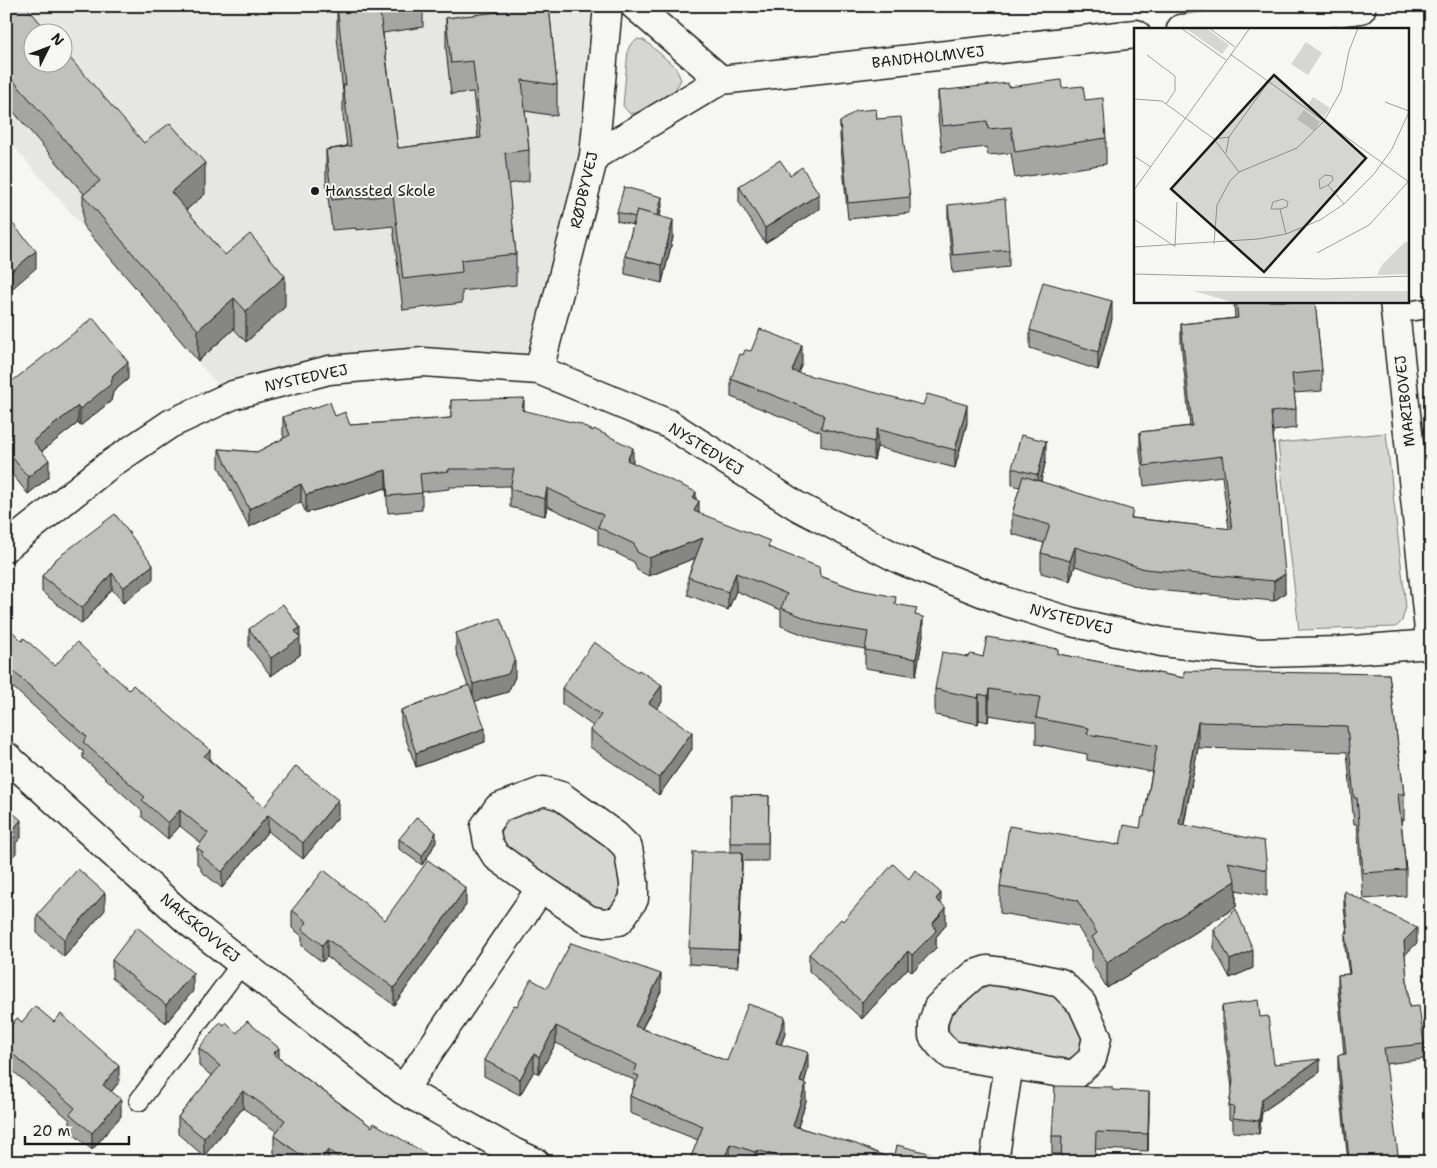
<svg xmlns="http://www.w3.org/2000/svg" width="1437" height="1168" viewBox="0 0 1437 1168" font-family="'Shantell Sans',sans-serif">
<rect width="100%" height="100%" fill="#f6f6f2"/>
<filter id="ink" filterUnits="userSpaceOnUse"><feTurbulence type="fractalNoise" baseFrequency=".02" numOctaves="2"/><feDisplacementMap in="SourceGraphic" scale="10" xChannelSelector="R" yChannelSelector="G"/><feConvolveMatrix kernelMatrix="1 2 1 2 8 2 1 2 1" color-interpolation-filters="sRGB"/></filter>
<g filter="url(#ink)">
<path fill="#e6e6e2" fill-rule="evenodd" d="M6 6H601L587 156 533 364 222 390 6 137ZM32 32H62V62H32Z"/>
<g fill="#d6d6d2" stroke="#797977">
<path d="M638 39 643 40 648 43 676 68 681 80 675 90 640 112 630 114 623 106 628 50 630 45Z"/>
<path d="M1386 433 1406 607 1402 621 1396 627 1299 630 1278 443Z"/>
<path d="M547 805 553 806 612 847 619 856 623 886 617 902 609 908 596 910 509 852 501 841 500 831 511 819Z"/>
<path d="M989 983 1066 995C1070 1003 1083 1029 1084 1036 1085 1049 1074 1058 1063 1060L958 1041 949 1031 948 1016 977 988Z"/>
</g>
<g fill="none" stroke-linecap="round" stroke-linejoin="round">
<g stroke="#1c1c1c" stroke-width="22">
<g id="service">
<path d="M1396 313 1431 308"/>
<path d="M139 1101 242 963"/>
</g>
</g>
<g stroke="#1c1c1c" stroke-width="31">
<g id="minor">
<path d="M635 6 721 80"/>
<path d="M1181 29 1361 9"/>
<path d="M594 156 721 80 1136 34"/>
<path d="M1394 301 1431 649"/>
<path d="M539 370 594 156 608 6"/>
<path d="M6 547 109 465 170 424 233 395 329 370 423 362 539 370 669 424 797 506 901 560 1004 601 1072 622 1162 642 1259 653 1340 651 1431 644"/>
<path d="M6 756 188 921 403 1090 515 1153 535 1162"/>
<path d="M987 970 1019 974 1061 983 1082 1004 1097 1037 1092 1059 1074 1075 951 1055 941 1046 933 1036V1023L938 1007 975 974Z"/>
<path d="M403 1090 541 888 589 920 604 923 619 921 634 899V883L628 848 615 835 561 796 544 791 498 808 485 826 488 843 496 856 541 888"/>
<path d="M994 1162 1009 1064"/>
</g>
</g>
<use href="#service" stroke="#f6f6f2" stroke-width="19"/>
<use href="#minor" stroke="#f6f6f2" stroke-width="28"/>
</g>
<g fill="#a5a5a3" stroke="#1c1c1c">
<path d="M6 6 144 143 205 194 186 210 225 255 285 307 246 342 234 329 198 361 83 226V195L84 194 6 103Z"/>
<path d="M337 6H423V27L383 33 398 148 478 138 473 92 451 94 446 49V18L496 13 495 6H549L557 85V116L525 111 529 150V181L508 184 516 254V285L462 291V303L403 310 393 226 356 230V228L332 230 326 181V150L347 146 343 116V92L337 37Z"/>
<path d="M841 6H854L841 8Z"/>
<path d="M1009 87 1062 88 1085 100 1106 138V164L1015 178 1011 153 988 155 987 147 942 152 938 117V91Z"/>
<path d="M877 119 910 197V213L848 219 840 137V122Z"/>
<path d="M790 175 819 209 765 243 739 202V186Z"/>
<path d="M948 205 1009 250V267L953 273 948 223Z"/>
<path d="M662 206 660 216 673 237 662 283 625 274V256L633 225 617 221V212Z"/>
<path d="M1234 301H1324L1315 302 1322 371V391L1294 393 1296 409V428L1273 431 1285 593 1274 601 1145 589 1075 566 1070 581 1041 573V553L1044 543 1012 534V514L1020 487 1012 485V468L1046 459 1041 482 1133 518 1229 529 1222 476 1144 486 1140 451V432L1190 426 1181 343V324L1235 318Z"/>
<path d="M1112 319 1098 370 1030 348V330Z"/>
<path d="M751 351 802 363 798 373 967 423 955 468 877 447 874 460 821 446V432L731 397V379L743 355Z"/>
<path d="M128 379 113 392 111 401 80 426 78 423 42 451 49 477 28 494 12 474 6 386Z"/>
<path d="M451 400 524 410 633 463 696 500 699 513 770 548 820 576 855 589 896 604 917 616 923 635 916 676 865 668V649L820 641 781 626V610L736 591 728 610 688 595V577L695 558 649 576 637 570 634 562 598 544V530L547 506 545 516 510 507V486L449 487V489L422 492V510L388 513 386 488 306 513 301 502 249 527 219 467V449L257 452 284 438 283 435V417L311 409 335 416 350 425 451 418Z"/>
<path d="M56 559 153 580 123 603 112 589 82 624 42 592V576Z"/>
<path d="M249 629 300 646V655L271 676 249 647Z"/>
<path d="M456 633 515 677 508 692 475 701 485 742 416 767 401 725V710L468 686 456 651Z"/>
<path d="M6 637 22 641 55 666 129 690 264 807 338 817 303 859 268 831 222 888 201 871V867L197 864V848L201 843 180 826 168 839 142 817V811L83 758V751L6 681Z"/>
<path d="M1058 654 1184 678 1389 674 1404 794V820H1401L1406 870V896L1363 899 1357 824H1354L1347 752 1198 748 1184 825 1267 870V896L1236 890V907L1107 988 1092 963V950L1077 926 1000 913V887L1120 844 1140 828 1144 817 1152 772 1087 760V754L1036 744V723L989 715 988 722 979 720 978 724 935 715V689L968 657Z"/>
<path d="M562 688 662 702 657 708 692 749 659 795 590 747V730L593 726 562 704Z"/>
<path d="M731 795 769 796 768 861H742L738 967 689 964V948L730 852Z"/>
<path d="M399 839 436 841 430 853 422 865 399 849Z"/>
<path d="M909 879 941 903 946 925 936 937V948L912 972 908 968 862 1019 809 971V954L843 921Z"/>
<path d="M1344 891 1417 943 1405 955 1409 1007 1424 1044V1059L1386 1064 1348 1162 1338 1070V1055L1344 1054 1338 990V975L1349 974 1345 948V933H1347L1344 907Z"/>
<path d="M466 905 394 1005 327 957 322 962 302 946V936L292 928V910L385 920Z"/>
<path d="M105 910 64 957 37 933V915Z"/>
<path d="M1214 930 1253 968 1230 978 1214 948Z"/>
<path d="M112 960 193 991 166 1023 112 978Z"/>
<path d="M547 988 661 991 642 1029 727 1061 785 1034 781 1044 808 1069 804 1083 806 1101 798 1127 894 1160 940 1162H735L730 1160V1162H689L698 1140 630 1113V1096L634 1086V1080L556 1043 539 1074 534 1071 520 1095 484 1076V1060L517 1006Z"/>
<path d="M1222 1006 1260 1017 1274 1064 1320 1072 1262 1112 1259 1134 1233 1132V1120L1229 1119V1106L1232 1087 1222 1020Z"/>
<path d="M22 1022 119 1082 111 1092 121 1116 92 1150 70 1131V1120L6 1065V1032Z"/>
<path d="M224 1025 279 1058 372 1127 440 1162H286L274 1153V1136L277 1132 243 1108 204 1156 178 1134V1117L212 1076 199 1066V1048Z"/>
<path d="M1112 1090 1149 1110 1148 1151 1096 1149 1062 1154H1052V1136Z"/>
</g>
<g fill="#868684" stroke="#1c1c1c">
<path d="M205 163V194L171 223V192Z"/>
<path d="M819 194V209L765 243V228Z"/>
<path d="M662 197V206L655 231V222Z"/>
<path d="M673 220V237L662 283V265Z"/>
<path d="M36 251V268L6 294V276Z"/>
<path d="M285 276V307L246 342V311Z"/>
<path d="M234 298V329L198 361V330Z"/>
<path d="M1112 301V319L1098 370V352Z"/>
<path d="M802 345V363L792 389V371Z"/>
<path d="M128 362V379L113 392 111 401 80 426V409L113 375Z"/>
<path d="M524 398V416L522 410Z"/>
<path d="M967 405V423L955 468V450Z"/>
<path d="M78 406V423L33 458V441Z"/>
<path d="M877 429V447L874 460V442Z"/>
<path d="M1046 441V459L1038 493V475Z"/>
<path d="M633 448V466L627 460Z"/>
<path d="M12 457V474L6 478V461Z"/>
<path d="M49 460V477L28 494V477Z"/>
<path d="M386 470V488L306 513V495Z"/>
<path d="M301 484V502L249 527V509Z"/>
<path d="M547 488V506L545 516V499Z"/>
<path d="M696 492V506L699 501V519L694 529 693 498Z"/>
<path d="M703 538V555L649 576V558Z"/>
<path d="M1075 547V566L1070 581V561Z"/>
<path d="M153 565V580L123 603V588Z"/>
<path d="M112 573V589L82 624V608Z"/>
<path d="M736 573V591L728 610V592Z"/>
<path d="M1285 574V593L1274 601V581Z"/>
<path d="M923 617V635L916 676V659Z"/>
<path d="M300 628V655L271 676V658L295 631Z"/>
<path d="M515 659V677L508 692 473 702V684Z"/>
<path d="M662 685V702L649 720V703Z"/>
<path d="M989 689V715L988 722V696Z"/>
<path d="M979 694V720L978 724V698Z"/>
<path d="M1198 722V748L1179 850V824Z"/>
<path d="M485 728V742L416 767V753Z"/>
<path d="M692 732V749L659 795V778Z"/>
<path d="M210 750V766L204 756Z"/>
<path d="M338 800V817L303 859V843Z"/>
<path d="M180 810V826L168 839V823Z"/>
<path d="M268 815V831L222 888V872Z"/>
<path d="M21 820V838L16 843V853L6 864V846L12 831Z"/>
<path d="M436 832V841L430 853 422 865V856Z"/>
<path d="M742 852V869L738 967V950Z"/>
<path d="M1236 881V907L1107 988V962Z"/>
<path d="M466 888V905L394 1005V988Z"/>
<path d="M105 893V910L64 957V939Z"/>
<path d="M941 893V910L936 899Z"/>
<path d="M946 908V925L936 937V948L912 972V955L933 923Z"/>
<path d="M1417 928V943L1404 956V941Z"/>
<path d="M327 939V957L322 962V945Z"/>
<path d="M1253 950V968L1230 978V960Z"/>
<path d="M908 951V968L862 1019V1002Z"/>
<path d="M193 973V991L166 1023V1005Z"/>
<path d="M661 974V991L635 1042V1026Z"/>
<path d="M785 1017V1034L776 1059V1043Z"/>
<path d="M556 1026V1043L539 1074V1057Z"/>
<path d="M279 1048V1065L273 1054Z"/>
<path d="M808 1052V1069L800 1098V1082Z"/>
<path d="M534 1054V1071L520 1095V1079Z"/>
<path d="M1320 1059V1072L1262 1112 1259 1134V1121L1262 1099Z"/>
<path d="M119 1066V1082L103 1102V1085Z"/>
<path d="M806 1084V1101L793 1143V1126Z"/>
<path d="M243 1091V1108L204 1156V1138Z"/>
<path d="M1149 1092V1110L1148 1151V1134Z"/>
<path d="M121 1099V1116L92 1150V1133Z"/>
<path d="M730 1144V1162H723Z"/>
<path d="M328 1150V1162H319Z"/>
<path d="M757 1150V1162H755V1152Z"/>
</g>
<g fill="#c0c0bd" stroke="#1c1c1c">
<path d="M6 6H26L48 32H32V62H62V49L144 143 170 123 205 163 171 192 225 255 250 234 285 276 246 311 234 298 198 330 83 195 100 181 6 72Z"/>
<path d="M337 6H379L398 148 481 138 473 61 451 63 446 18 499 12 498 6H549L557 85 522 80 529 150 505 153 516 254 461 260 462 272 403 279 393 195 356 199V197L332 200 326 150 351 146 343 85H346Z"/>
<path d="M1061 80 1062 88 1083 86 1085 100 1103 98 1106 138 1015 152 1011 127 988 129 987 121 942 126 938 91 1008 83 1009 87Z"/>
<path d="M876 109 877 119 901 117 910 197 848 203 840 122 856 111Z"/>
<path d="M780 160 790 175 802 167 819 194 765 228 739 186Z"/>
<path d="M624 187 662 197 657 216 637 210 635 217 617 212Z"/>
<path d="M1005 199 1009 250 953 255 948 205Z"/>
<path d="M637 210 673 220 662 265 625 256Z"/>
<path d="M6 216 36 251 6 276Z"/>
<path d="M1043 282 1112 301 1098 352 1030 330Z"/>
<path d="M1236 301H1315L1322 371 1292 374 1296 409 1271 412 1285 574 1274 581 1145 569 1075 547 1070 561 1041 553 1050 525 1012 514 1023 476 1133 510 1131 518 1232 529 1222 456 1144 466 1140 432 1192 426 1181 324 1238 318Z"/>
<path d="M93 318 128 362 113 375 111 384 80 409 78 406 33 441 49 460 28 477 12 457 6 461V386Z"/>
<path d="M760 329 802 345 792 371 923 405 927 394 967 405 955 450 877 429 874 442 821 428 824 415 731 379 740 354 743 355 745 350 751 351Z"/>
<path d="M524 398 522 410 580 424 593 431 594 429 633 448 627 460 696 492 693 498 699 501 694 511 770 541 768 547 819 567 820 576 855 589 896 597 895 604 917 608 915 615 923 617 916 659 865 650 868 632 820 624 781 608 787 594 736 573 728 592 688 577 703 538 649 558 637 552 634 544 598 527 603 515 547 488 545 499 510 489 514 469H449V471L420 474 422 493 388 496 386 470 306 495 301 484 249 509 219 449 257 452 290 435 283 417 309 407 311 409 330 402 335 416 345 412 350 425 451 418V400Z"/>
<path d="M1021 435 1046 441 1038 475 1012 468Z"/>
<path d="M115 514 153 565 123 588 112 573 82 608 42 576 56 559Z"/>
<path d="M283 604 300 628 295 631 300 638 271 658 249 629Z"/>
<path d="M500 618 515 659 508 674 473 684 456 633Z"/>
<path d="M12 631 22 641 24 638 55 666 77 642 129 690 133 685 210 750 204 756 264 807 296 766 338 800 303 843 268 815 222 872 201 855 203 852 197 848 208 833 180 810 168 823 142 800 145 797 83 742 87 737 6 665V637Z"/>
<path d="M987 637 1058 649V654L1184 678V671L1389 674 1404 794H1398L1406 870 1363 873 1357 798H1354L1347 726 1198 722 1179 824 1264 841 1267 870 1228 862 1236 881 1107 962 1092 937 1097 933 1077 900 1000 887 1009 826 1117 845V843L1120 844 1124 825 1140 828 1142 817H1144L1157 746 1087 734 1089 728 1036 718 1040 697 989 689 988 696 979 694 978 698 935 689 942 652 968 657 971 654 983 657Z"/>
<path d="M594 642 638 672 639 670 662 685 649 703 692 732 659 778 590 730 601 715 562 688Z"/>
<path d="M469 685 485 728 416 753 401 710Z"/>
<path d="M731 795 769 796 768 843H730Z"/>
<path d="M6 807 21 820 12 831 16 835 6 846Z"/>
<path d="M417 817 436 832 430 844 422 856 399 839Z"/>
<path d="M693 852H742L738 950 689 948Z"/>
<path d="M428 860 466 888 394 988 327 939 322 945 302 929 307 922 292 910 324 870 385 920Z"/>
<path d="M893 864 909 879 915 870 941 893 936 899 946 908 933 923 936 931 912 955 908 951 862 1002 809 954 841 919 843 921Z"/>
<path d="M78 869 105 893 64 939 37 915Z"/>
<path d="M1344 891 1417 928 1404 941 1409 1007 1419 1006 1424 1044 1384 1048 1399 1162H1348L1349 1158 1338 1055 1346 1054 1338 975 1350 974 1345 933H1348Z"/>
<path d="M1236 909 1253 950 1230 960 1214 930Z"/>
<path d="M137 927 193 973 166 1005 112 960Z"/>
<path d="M571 943 661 974 635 1026 727 1061 748 1004 785 1017 776 1043 808 1052 800 1082 806 1084 793 1126 856 1144 894 1160 897 1145 940 1156 939 1162H797L757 1150 755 1152 730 1144 723 1162H689L703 1126 630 1096 639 1076 634 1074 637 1065 556 1026 539 1057 534 1054 520 1079 484 1060 514 1005 517 1006 531 979 547 988Z"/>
<path d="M1258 1000 1260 1017 1268 1016 1274 1064 1320 1059 1262 1099 1259 1121 1233 1118 1234 1107 1229 1106 1233 1081 1222 1006Z"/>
<path d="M35 1006 54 1022 61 1014 119 1066 103 1085 121 1099 92 1133 70 1114 75 1108 6 1048V1032L17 1018 22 1022Z"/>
<path d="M247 1021 279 1048 273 1054 372 1127 374 1123 440 1162H346L328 1150 319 1162H311L274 1136 285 1120 243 1091 204 1138 178 1117 220 1066 199 1048 220 1022 224 1025 226 1022 237 1033Z"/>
<path d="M1055 1086 1112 1087V1090L1149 1092 1148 1134 1096 1132 1095 1162H1061L1062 1136H1052Z"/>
</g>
</g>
<circle fill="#1c1c1c" stroke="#f6f6f2" stroke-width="2" cx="315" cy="191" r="5"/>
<g text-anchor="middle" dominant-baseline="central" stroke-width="4" stroke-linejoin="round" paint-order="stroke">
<g font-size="15" fill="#1c1c1c" stroke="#f6f6f2">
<text transform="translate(928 57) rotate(-6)">BANDHOLMVEJ</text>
<text transform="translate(584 190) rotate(-77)">RØDBYVEJ</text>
<text transform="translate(306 378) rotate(-12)">NYSTEDVEJ</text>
<text transform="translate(1405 401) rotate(-96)">MARIBOVEJ</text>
<text transform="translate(706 449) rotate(32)">NYSTEDVEJ</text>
<text transform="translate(1071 619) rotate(14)">NYSTEDVEJ</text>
<text transform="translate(200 928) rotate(40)">NAKSKOVVEJ</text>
</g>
<g font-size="15" fill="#1c1c1c" stroke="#f6f6f2" text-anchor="start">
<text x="325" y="191">Hanssted Skole</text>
</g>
</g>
<g transform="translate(1134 28)">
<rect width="275" height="275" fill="#f6f6f2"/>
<path d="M172 14 188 25 174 47 157 36ZM179 69 196 80 190 89 173 78ZM170 82 186 94 180 103 163 91ZM271 214H275V246L243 247 248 237Z" fill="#d6d6d2"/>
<path d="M60 263H232L201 275H101Z" fill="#d6d6d2"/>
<path d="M51 0H72L95 17 88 26Z" fill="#d6d6d2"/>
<path d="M232 263H275V275H201Z" fill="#d6d6d2"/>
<path fill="none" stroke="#9f9f9c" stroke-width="1" d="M47 0 92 32M75 0 101 19M96 26 275 154M13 27 41 48V63L32 76M0 71 28 73 80 111 105 144M251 74 275 83M80 111 95 109M92 125 95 109 135 53M0 128 17 139M194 157 186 161 185 152 191 147 198 148 199 152 194 157 210 176M0 162 116 0M146 181H137L139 174 149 171 154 174 153 179 146 181 152 206M0 191 40 218M80 216 83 177 96 153 105 144 163 120 190 93 207 63 215 23 224 0M0 219 124 211 152 206 186 192 210 176 240 146 258 121 275 84M41 219 43 174M183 225 235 197 274 154M0 246 190 251 275 248"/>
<path fill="#1c1c1c" fill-opacity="0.15" stroke="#1c1c1c" stroke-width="2.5" d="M140 47 232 130 130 244 37 161Z"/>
<rect width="275" height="275" fill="none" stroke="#1c1c1c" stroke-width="2.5"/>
</g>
<rect width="1437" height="1168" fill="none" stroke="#f6f6f2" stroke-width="25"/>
<rect x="12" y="12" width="1412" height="1143" fill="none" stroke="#1c1c1c" stroke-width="2" filter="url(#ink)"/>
<g transform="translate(48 48) rotate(48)"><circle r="24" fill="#f6f6f2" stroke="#9f9f9c"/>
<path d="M0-4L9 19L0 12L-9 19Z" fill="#1c1c1c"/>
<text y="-8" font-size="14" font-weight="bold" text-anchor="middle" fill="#1c1c1c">N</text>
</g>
<path d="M25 1136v8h104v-8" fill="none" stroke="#1c1c1c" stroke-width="2.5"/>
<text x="32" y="1136" font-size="15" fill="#1c1c1c" stroke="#f6f6f2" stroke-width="4" paint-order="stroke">20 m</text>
</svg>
